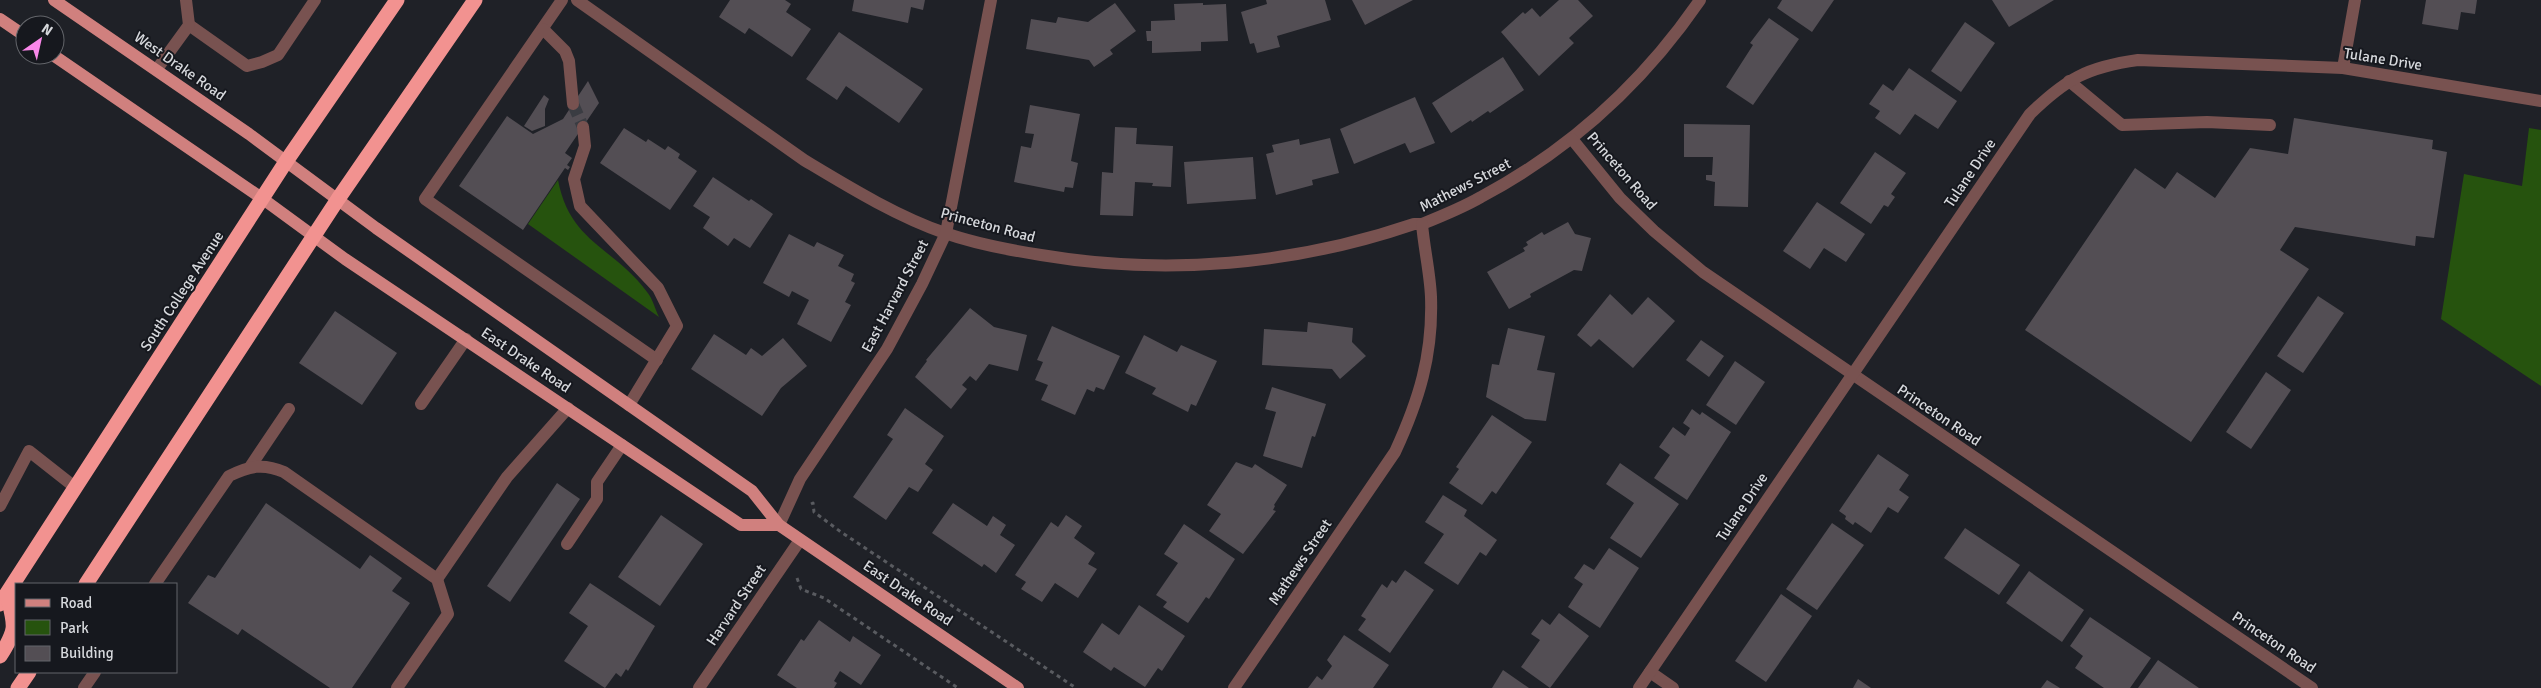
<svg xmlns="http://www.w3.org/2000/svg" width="2541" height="688" viewBox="0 0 2541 688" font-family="Signika,sans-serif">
<rect width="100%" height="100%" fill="#1f2127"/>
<g fill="#26530e">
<path d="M2529 128 2541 130V386L2441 319 2464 174 2522 186Z"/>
<path d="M558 180C570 243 614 247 647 292 653 299 655 309 659 317L528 224Z"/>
</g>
<g fill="#534e54">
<path d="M730 0H785L791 4 786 12 811 29 792 57 749 28 745 34 719 17Z"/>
<path d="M854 0H925L923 10 911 7 908 23 852 11Z"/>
<path d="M1266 0H1325L1331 20 1277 36 1280 47 1257 53 1254 43 1250 44 1241 12 1267 4Z"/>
<path d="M1352 0H1413L1365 25Z"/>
<path d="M1559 0H1578L1593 16 1569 38 1574 43 1539 76 1501 32 1523 12 1525 14 1532 8 1540 17Z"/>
<path d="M1782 0H1834L1812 32 1777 8Z"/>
<path d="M1992 0H2054L2009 27Z"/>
<path d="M2426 0H2477L2475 14 2461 12 2458 30 2422 24Z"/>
<path d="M1115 3 1136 31 1110 50 1113 54 1094 67 1089 60 1026 49 1031 19 1056 23 1058 17 1088 22Z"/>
<path d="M1203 3V5L1226 4 1228 41 1201 42V51L1152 53V41H1147L1146 31H1151V21L1175 20 1174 4Z"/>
<path d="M1769 18 1799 39 1753 105 1726 87 1753 45 1750 43Z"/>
<path d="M1965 22 1995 43 1961 92 1931 71Z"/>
<path d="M839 32 923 89 899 123 846 86 837 100 806 79Z"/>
<path d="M1503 57 1524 90 1490 113 1488 111 1472 122 1471 120 1451 133 1432 103Z"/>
<path d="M1909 68 1957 101 1938 129 1915 114 1900 135 1875 118 1880 111 1869 104 1883 84 1893 91Z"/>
<path d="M588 81 599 103 565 153 572 158 567 165 570 167 568 170 565 168 523 230 459 186 507 116 533 134 563 119Z"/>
<path d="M544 95 549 99 545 109V126L532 131 524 126Z"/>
<path d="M1415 97 1435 143 1410 153 1405 143 1354 164 1340 129Z"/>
<path d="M1030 105 1080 114 1071 161 1078 163 1073 188 1065 187 1064 192 1014 182 1021 146 1031 148 1034 134 1025 133Z"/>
<path d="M2294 118 2433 140 2432 149 2447 152 2434 238 2416 236 2415 246 2295 227 2280 250 2309 269 2191 442 2025 330 2135 168 2165 189 2177 172 2215 198 2250 148 2288 154Z"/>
<path d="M1684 124 1750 125 1748 207 1714 206 1715 182 1706 180V175H1712L1713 157H1684Z"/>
<path d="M1115 127 1137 128 1136 144 1173 146 1171 187 1152 186 1153 183 1135 182 1133 216 1100 215 1102 172 1113 173Z"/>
<path d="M624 128 646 142 648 139 665 150 668 146 680 154 678 158 697 171 670 210 600 163Z"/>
<path d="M1330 138 1339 173 1312 180 1313 185 1276 195 1266 154 1274 152 1272 145 1299 139 1300 145Z"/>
<path d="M1875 152 1906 173 1891 194 1895 197 1888 207 1884 205 1871 224 1840 203Z"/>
<path d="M1253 157 1256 199 1187 204 1184 162Z"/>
<path d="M713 177 749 201 751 199 773 214 750 248 734 238 728 246 703 228 710 217 693 206Z"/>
<path d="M1817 202 1865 234 1846 262 1824 248 1810 269 1783 251Z"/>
<path d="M1568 222 1575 234 1591 238 1582 271 1574 270 1530 294 1531 297 1509 309 1487 272 1525 251 1523 248 1528 245 1526 242 1542 232 1544 235Z"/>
<path d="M789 234 814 247 817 242 844 255 838 266 854 274 851 281 855 283 845 302 851 305 831 342 797 324 809 300 792 291 789 297 763 283Z"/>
<path d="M1610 294 1632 315 1648 297 1675 321 1633 368 1599 339 1591 347 1577 335Z"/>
<path d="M2318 296 2344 313 2303 373 2277 356Z"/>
<path d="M970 308 994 327 1027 335 1018 371 989 364 976 381 970 376 962 385 967 389 951 409 915 377 927 361 926 360Z"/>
<path d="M335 311 397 353 362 405 299 363Z"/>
<path d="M1308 322 1353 328 1352 342 1366 356 1340 379 1332 369 1262 365 1264 329 1307 332Z"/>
<path d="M1052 326 1120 356 1104 390 1096 387 1094 392 1087 389 1075 415 1041 400 1048 385 1035 380 1043 362 1037 360Z"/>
<path d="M1508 328 1545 336 1537 370 1555 373 1546 421 1525 419 1486 397 1492 364 1499 365Z"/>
<path d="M714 334 746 355 751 348 762 356 783 338 807 366 781 388 762 416 691 369Z"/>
<path d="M1144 335 1177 352 1181 345 1217 361 1196 406 1191 404 1188 412 1152 394 1156 388 1125 373Z"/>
<path d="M1701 340 1724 356 1709 377 1686 360Z"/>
<path d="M1735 361 1765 382 1736 425 1706 405Z"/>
<path d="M2266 372 2291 390 2251 449 2226 432Z"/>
<path d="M1272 387 1326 404 1315 437 1312 436 1302 468 1263 456 1276 412 1265 409Z"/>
<path d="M905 408 944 436 925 464 933 470 918 492 909 487 886 520 853 497 893 439 887 435Z"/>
<path d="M1692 409 1700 415 1702 412 1731 432 1687 500 1654 478 1670 455 1659 447 1673 427 1685 436 1690 428 1683 423Z"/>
<path d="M1492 415 1532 442 1496 494 1492 491 1482 505 1449 483 1459 469 1456 467Z"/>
<path d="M1878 454 1909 475 1899 490 1909 497 1898 513 1888 507 1871 533 1855 522 1853 525 1845 519 1846 516 1839 511Z"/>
<path d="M1236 462 1252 468 1255 464 1287 485 1274 505 1275 506 1273 510 1276 511 1243 554 1209 531 1221 514 1207 505Z"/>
<path d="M1620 463 1679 504 1641 558 1610 538 1634 503 1606 484Z"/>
<path d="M557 483 580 499 510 602 487 586Z"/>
<path d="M1443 495 1467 510 1464 516 1497 540 1486 556 1480 552 1458 585 1424 563 1444 534 1425 522Z"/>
<path d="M266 503 360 569 370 555 402 578 392 591 410 603 352 688H330L242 629 238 635 188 603 208 575 215 578Z"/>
<path d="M953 503 987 526 993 516 1006 525 1000 535 1015 545 996 573 984 564 982 567 932 533Z"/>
<path d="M661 515 703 544 660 606 618 577Z"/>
<path d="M1066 515 1082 526 1074 538 1095 553 1088 564 1097 569 1078 598 1055 583 1042 602 1021 589 1026 582 1015 575 1051 522 1058 527Z"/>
<path d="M1832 523 1864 545 1817 610 1786 589Z"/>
<path d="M1184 524 1235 559 1209 599 1206 597 1188 623 1163 607 1167 602 1156 595 1178 563 1164 554Z"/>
<path d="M1965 528 2020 565 1999 595 1944 558Z"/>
<path d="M1609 548 1639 568 1600 628 1568 607 1583 584 1574 578 1584 564 1594 570Z"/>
<path d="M1405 570 1434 590 1390 653 1358 630 1366 619 1361 616 1382 584 1387 588 1392 580 1396 583Z"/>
<path d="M2029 571 2084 610 2062 642 2006 603Z"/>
<path d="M590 583 655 626 628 671 626 669 621 677 616 673 605 688 564 661 588 626 569 613Z"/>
<path d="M1781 594 1812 616 1766 682 1735 661Z"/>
<path d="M1139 605 1185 636 1162 671 1158 668 1145 687 1114 667 1111 671 1083 652 1102 623 1119 635Z"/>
<path d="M1559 613 1589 636 1550 688 1521 667 1540 640 1531 634 1542 619 1550 625Z"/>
<path d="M2090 617 2151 658 2130 688H2104L2075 668 2083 656 2070 646Z"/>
<path d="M819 620 850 642 853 636 881 655 861 685 840 671 834 681 837 683 834 688H797L777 675 801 639 804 641Z"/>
<path d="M1344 635 1389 665 1373 688H1308L1317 676 1322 680 1332 666 1327 660Z"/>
<path d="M2158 660 2199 688H2138Z"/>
<path d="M1503 670 1529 688H1492Z"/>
<path d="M1858 679 1871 688H1853Z"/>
<path d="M2047 680 2060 688H2041Z"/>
</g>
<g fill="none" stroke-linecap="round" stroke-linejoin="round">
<path stroke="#3a3c42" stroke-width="12" stroke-dasharray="12 6" stroke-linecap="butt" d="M573 104 583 127"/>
<g stroke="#595b60" stroke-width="3" stroke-dasharray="4 4" stroke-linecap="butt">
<path d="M811 504 813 503 814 512 841 532 1076 688"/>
<path d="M797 578 801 589 824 598 958 688"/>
</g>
<g stroke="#785250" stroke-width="12">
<path d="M562 0 425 199 657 360"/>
<path d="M577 0 804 160C849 187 896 216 945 233 976 244 1009 250 1041 255 1166 276 1294 265 1414 224H1422C1442 216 1462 208 1481 197 1569 150 1643 83 1700 0"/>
<path d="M189 25 247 66 262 62 278 55 315 0"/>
<path d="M543 29 565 51 569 61 573 104"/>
<path d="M2343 68 2355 0"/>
<path d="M157 69 189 25 186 0"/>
<path d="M2069 81 2122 125 2207 122 2270 125"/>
<path d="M583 127 585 146 574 179 580 206 658 288 677 326 629 405"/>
<path d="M1572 139 1620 198 1654 231 1703 272 2312 688"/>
<path d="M421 404 466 339"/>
<path d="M250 467 289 409"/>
<path d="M0 506 29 451 76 488"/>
<path d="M779 525 800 479 887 349 922 284 946 233 991 0"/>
<path d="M567 544 597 499V482L622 445"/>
<path d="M437 579 507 477 568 408"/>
<path d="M155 584 229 476C249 466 263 463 284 472L437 579 448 614 397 688"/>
<path d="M1650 672 1673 688"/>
<path d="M84 688 95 672"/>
<path d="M699 688 800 540"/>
<path d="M1234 688 1395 452C1419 400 1433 355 1431 297 1430 273 1424 248 1422 224"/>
<path d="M1639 688 2030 114C2066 79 2087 67 2138 60L2343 68 2541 101"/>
</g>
<g stroke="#d0807e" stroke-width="12">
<path d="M54 0 249 134 376 228 752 491 779 525 1018 688"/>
<path d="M0 19 25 36"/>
<path d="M53 55 263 199 345 259 741 525H779"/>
</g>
<g stroke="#f29290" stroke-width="15">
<path d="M86 584 338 199 475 0"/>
<path d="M0 604 287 160 397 0"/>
<path d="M0 656C18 628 15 626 7 594"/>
<path d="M18 688 29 672"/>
</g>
</g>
<g text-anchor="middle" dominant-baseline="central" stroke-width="4" stroke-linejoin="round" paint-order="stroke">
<g font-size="15" fill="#d6d8dc" stroke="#16181e">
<text transform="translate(2383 59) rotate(9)">Tulane Drive</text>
<text transform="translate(180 66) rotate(35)">West Drake Road</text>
<text transform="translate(1622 171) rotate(49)">Princeton Road</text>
<text transform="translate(1970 173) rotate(-56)">Tulane Drive</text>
<text transform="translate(1465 185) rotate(-27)">Mathews Street</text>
<text transform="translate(988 225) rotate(15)">Princeton Road</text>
<text transform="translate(182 291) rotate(-57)">South College Avenue</text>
<text transform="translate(895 296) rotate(-62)">East Harvard Street</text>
<text transform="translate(526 360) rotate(34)">East Drake Road</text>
<text transform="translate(1939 415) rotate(34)">Princeton Road</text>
<text transform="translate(1742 507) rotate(-56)">Tulane Drive</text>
<text transform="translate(1300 562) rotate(-56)">Mathews Street</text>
<text transform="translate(908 593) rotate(34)">East Drake Road</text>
<text transform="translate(736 605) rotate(-56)">Harvard Street</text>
<text transform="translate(2274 642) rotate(34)">Princeton Road</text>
</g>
</g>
<rect x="15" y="583" width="162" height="90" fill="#16181e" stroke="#63656a"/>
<rect x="25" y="599" width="25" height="8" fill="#d0807e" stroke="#63656a"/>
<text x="60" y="608" font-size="15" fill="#d6d8dc">Road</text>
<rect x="25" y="620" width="25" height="15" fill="#26530e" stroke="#63656a"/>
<text x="60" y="633" font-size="15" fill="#d6d8dc">Park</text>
<rect x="25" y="646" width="25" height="15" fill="#534e54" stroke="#63656a"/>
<text x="60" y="658" font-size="15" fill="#d6d8dc">Building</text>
<g transform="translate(40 40) rotate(34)"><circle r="24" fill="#16181e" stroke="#63656a"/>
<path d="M0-4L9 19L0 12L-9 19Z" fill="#f987e9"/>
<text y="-8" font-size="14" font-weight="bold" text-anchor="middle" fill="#d6d8dc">N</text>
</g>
</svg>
